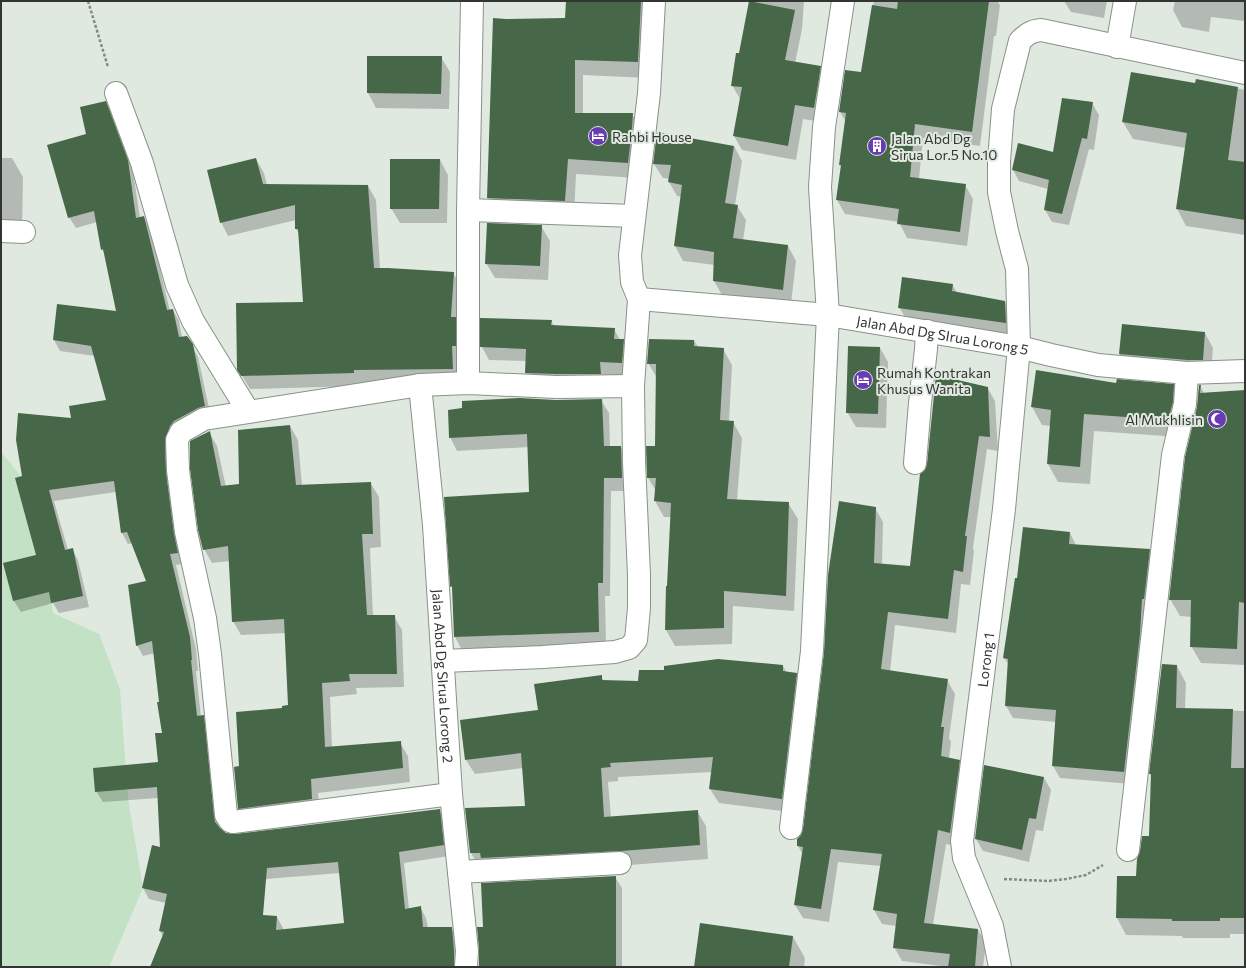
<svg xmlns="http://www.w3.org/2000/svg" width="1246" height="968" viewBox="0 0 1246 968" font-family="Commissioner,sans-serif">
<rect width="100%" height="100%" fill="#e0e9e0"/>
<path fill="#c3e1c4" d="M1 452 20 475 44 544 53 613 99 634 120 689 128 799 143 888 109 967H1Z"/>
<g fill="#0003">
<path d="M567 1H651L647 78 583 75V114H632L641 130 637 178 576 174 574 216 497 213 488 198 566 19Z"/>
<path d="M750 1H804L802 29 795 63 820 67 828 81 822 122 803 119 796 160 742 150 734 136 740 99 732 85 740 55Z"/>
<path d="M874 1H997L1000 5 996 36H994L980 146 923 138 919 179 965 185 973 199 967 246 907 238 899 222 845 214 837 200 842 168 840 165 846 122 840 112 861 73Z"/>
<path d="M1064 1H1107L1104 18 1071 12Z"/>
<path d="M1175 1H1245V21L1211 17 1209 32 1182 27 1173 10Z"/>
<path d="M441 57 450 72 449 109 376 108 368 93Z"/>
<path d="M1132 73 1196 84 1197 80 1245 90V235L1186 226 1177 209 1186 148 1133 139 1123 122Z"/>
<path d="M105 102 112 113 133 172 140 218 144 217 150 228 170 311 173 310 179 321 182 338 187 337 198 357 211 417 181 432 183 564 176 565 196 649 198 671H196L201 717 203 716 209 727 219 829 225 834 234 835 439 810 446 821 449 856 404 863 409 909 420 907 426 918 428 928H451L458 939 460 967H239L277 917 283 928V930L345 924 340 873 254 880 199 967H151L163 937 160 931 166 903 149 899 143 888 162 848 158 798 103 802 96 791 159 763 163 734 155 653 143 656 137 645 148 582 133 543 128 544 122 533 116 492 54 501 68 550 72 549 78 560 89 607 59 613 53 603 21 612 14 601 5 564 37 555 23 477 72 419 107 401 95 356 60 351 54 340 118 312 105 254 102 249 97 222 76 228 69 217 88 135Z"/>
<path d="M1092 103 1099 115 1094 150 1089 149 1069 225 1052 222 1045 210 1048 189 1019 181 1013 170 1054 154Z"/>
<path d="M734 146 742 161 735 205 737 206 746 220 743 241 788 246 796 261 791 304 722 295 714 281 715 265 683 261 675 246 682 197 677 196 669 182 670 179 663 178 654 164Z"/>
<path d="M1 158H12L23 177 22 231 1 230Z"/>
<path d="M256 159 264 173 267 185 368 186 376 200 380 269 453 273 461 286V383L250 389 238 369 304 303 299 234 296 229V220L228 236 221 222Z"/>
<path d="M440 160 448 175 447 223H400L391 208Z"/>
<path d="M541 226 550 241 548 280 495 278 486 263Z"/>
<path d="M952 285 957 292 1005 302 1013 317 1014 338 908 322 899 307Z"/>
<path d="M551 321 554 326 614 329 620 340H623L631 353 629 375H607L608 387 533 386 526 373V361L489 360 482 347Z"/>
<path d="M1123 325 1205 333 1213 348 1211 374 1128 369 1120 354Z"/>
<path d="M694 340 698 347 723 349 732 365 729 422H733L742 438 737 500 788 503 798 519 794 611 733 606 732 644 675 646 666 630 672 517H664L655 501 656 491 648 478 647 447H656L657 378 648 363Z"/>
<path d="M880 348 888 362 886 428 856 427 847 412Z"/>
<path d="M1117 384 1173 385 1184 403 1179 437 1094 431 1090 484 1058 482 1048 464 1051 426 1042 425 1032 407Z"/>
<path d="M1200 386 1204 393 1245 391V665L1201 663 1191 646 1192 617 1180 616 1170 599Z"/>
<path d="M987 387 995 401 998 451 987 449 973 548 974 551 970 585 961 584 956 633 895 625 890 672 947 680 955 694 949 738 951 742 949 759 959 761 967 774 958 846 946 844 933 925 978 930 986 943 983 967H949L902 961 894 947 897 926 882 924 874 910 881 866 838 862 829 922 803 918 795 905 803 855 798 846 802 836 875 508 883 522 882 565 911 567 926 471Z"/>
<path d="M556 400H601L609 413 610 447H621L628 460 629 491H611L610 596H605L606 645 462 650 455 637 453 589 451 586 530 493 529 447 457 451 450 437Z"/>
<path d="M290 426 298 440 302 486 371 484 379 497 381 547 370 548 373 616H394L402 630 404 687 356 688 357 694 330 697 332 748 400 743 408 756 410 782 318 793 320 813 247 822 239 808 240 767 283 708 289 706 286 633 241 635 233 621 230 561 212 563 204 549 209 432 217 446 226 487 240 485Z"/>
<path d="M1070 533 1076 545 1149 550 1156 563 1131 784 1060 778 1053 766 1056 722 1013 718 1006 706 1009 665 1004 658Z"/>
<path d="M783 666 787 673H796L804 688 790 812 719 803 710 789 712 772 618 777V781L608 782 611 817 697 811 706 826 708 859 630 865 479 867 471 853 466 809 526 807 523 768 475 774 466 760 539 711 601 676 604 681 639 682 665 671Z"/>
<path d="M1177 666 1186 683 1185 709 1245 711V934H1230V938H1183L1182 936 1126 935 1117 918 1137 877 1150 837 1152 777 1150 774Z"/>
<path d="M1044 778 1051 790 1043 831 1036 830 1029 862 983 851 976 839Z"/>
<path d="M615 877 622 888V967H479L484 928Z"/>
<path d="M793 937 805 958 804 967H695Z"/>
</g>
<g fill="#476749" fill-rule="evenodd">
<path d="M566 1H641L638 62 575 60V113H633L632 128 628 163 568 159 565 201 487 198 493 18 506 19 565 18Z"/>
<path d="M749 1 795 10 785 60 821 66 814 108 795 105 788 146 733 136 742 87 731 86 736 53H739Z"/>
<path d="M898 1H989L972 132 915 124 910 177 966 184 960 232 897 224 899 209 836 200 841 165H839L846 113 839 112 845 70 861 72 872 5 897 9Z"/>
<path d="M367 56H442L441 94 367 93Z"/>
<path d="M1131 72 1195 83 1196 79 1238 87 1228 160 1245 162V220L1176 209 1187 133 1122 122Z"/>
<path d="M1062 98 1093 102 1087 139 1082 138 1062 214 1044 210 1049 180 1012 170 1018 143 1053 152Z"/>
<path d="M106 101 128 160 136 218 144 216 167 310 173 309 179 337 187 336 193 344 205 406 198 408 174 421 170 426 165 440 166 472 174 534 178 553 170 554 190 637 192 660H191L197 716 204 715 214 816 215 822 220 828 226 833 235 834 440 809 444 845 399 852 405 909 421 906 423 927H452L454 951V967H150L164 932 159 931 167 894 142 888 152 845 160 847 157 787 95 792 93 768 158 762 155 733H162L157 702H159L152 641 136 646 128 585 146 581 127 532 121 533 114 481 49 490 65 550 73 548 83 596 51 603 49 592 13 601 3 563 36 555 15 478 22 476 16 440 18 413 71 418 69 406 106 400 91 346 53 340 57 304 116 311 103 249 101 250 94 211 68 218 47 145 86 134 80 107ZM338 862 344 923 276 930 277 916 263 915 267 868Z"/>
<path d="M657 132 734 146 725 203 738 205 733 238 788 245 783 290 713 281 714 252 674 246 682 185 668 182 671 165 653 164Z"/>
<path d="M256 158 263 184 368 185 374 268H388L454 272 451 317H456V346H452L453 369 354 370V373L241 376 237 370 236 303 303 302 298 229H295V205L220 223 207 170Z"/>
<path d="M390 159H440L439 209H390Z"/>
<path d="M487 223 542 225 540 266 485 264Z"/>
<path d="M902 277 953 284 952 291 1005 301 1006 323 898 308Z"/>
<path d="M480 318 552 320 551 325 615 328 614 339H624L622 363 600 362 601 374H556L525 373 526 349 480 347Z"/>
<path d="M1122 324 1205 332 1203 360H1187L1119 354Z"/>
<path d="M649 339 694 340V346L724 348 720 420 734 421 727 499 789 502 786 596 724 591V628L665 630 666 586H667L671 503 654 501 656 478H647L646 446H655L656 364H647Z"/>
<path d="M848 346 880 347 878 414 846 413Z"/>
<path d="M1036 370 1116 383 1117 379 1174 384 1173 402 1168 420 1084 414 1080 467 1047 464 1051 410 1031 407Z"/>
<path d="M936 375 988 387 990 437 979 436 965 536H967L963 572 954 570 948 619 888 612 881 669 948 679 941 727H944L941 756 960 760 950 833 938 830 924 923 978 929 975 967H948L950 954 893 948 897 914 873 910 882 854 831 849 821 909 794 905 803 847 797 846V839L801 835 803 829 824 652 828 575 839 501 876 507 874 563 910 566 920 474 925 470 927 464Z"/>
<path d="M1199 385H1201L1200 393 1245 390V603L1239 602 1237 649 1190 647 1191 600H1169L1185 457 1197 407Z"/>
<path d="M520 398 556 400 602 399 604 446H621L622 478H604L603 583H598L599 632 454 637 452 586 450 587 444 497 529 492 527 434 449 438 448 410 462 408V401Z"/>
<path d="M290 425 296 485 371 482 373 534H362L367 615H395L397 674H349L350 681 322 683 325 747 401 741 403 768 311 779 312 799 238 809 234 767 239 766 236 712 282 708V706L288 705 284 619 232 622 228 546 203 550 198 530 190 469V441L210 431 221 486 239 484 238 430Z"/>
<path d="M1023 527 1070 532 1069 544 1150 549 1144 599H1142L1140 634 1124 772 1052 766 1056 710 1005 706 1008 659 1003 658 1015 578H1017Z"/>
<path d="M718 659 783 665V671L797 673 782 799 709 789 713 757 610 763 611 767 601 768 604 817 698 810 700 845 621 851 481 858 480 853H470L465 808 525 806 521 753 465 760 460 720 538 710 534 684 602 675V680L638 681 639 670H664V666Z"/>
<path d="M1162 664 1177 665 1176 708 1233 709 1231 768H1245V918H1220V921H1172V919L1116 918 1117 876H1136L1137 859 1140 851 1142 836H1149L1151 774H1149Z"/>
<path d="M984 765 1044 777 1036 819 1029 818 1022 850 975 839Z"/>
<path d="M616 876V967H479V950L477 927H483L481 883Z"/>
<path d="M700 923 793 936 789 967H694Z"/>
</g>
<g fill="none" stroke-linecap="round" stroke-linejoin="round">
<g stroke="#899189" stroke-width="24">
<g id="minor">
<path d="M1117 47 1125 1"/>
<path d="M116 93 142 163 177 285 193 321 248 411"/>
<path d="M468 210 634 216"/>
<path d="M1 231 24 232"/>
<path id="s1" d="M639 299 828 315 1019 347 1051 355 1098 365 1187 373 1245 371"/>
<path d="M468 383V210L472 1"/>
<path id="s2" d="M420 385 434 525 451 794 467 951 466 967"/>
<path d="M633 386 639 299 632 282 630 255 649 93 654 1"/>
<path d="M915 463 920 403 926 349 927 331"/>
<path d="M443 661 543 657 615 652 629 648 636 640 639 608V575L634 462 633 386 556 387 468 383 420 385 204 419 181 432 177 440 178 470 186 532 205 618 210 654 226 815 230 821 233 822 451 794"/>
<path d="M791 828 812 651 828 315 820 187 824 127 843 1"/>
<path d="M1128 850 1173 455 1185 404 1187 373"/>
<path d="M459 872 620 863"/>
<path id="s3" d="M1000 967 992 926 964 858 962 841 1004 509 1019 347 1017 269 1007 231 999 192V161L1003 109 1020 41C1027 34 1031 31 1041 30L1245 73"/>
</g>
</g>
<g stroke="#848a84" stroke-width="2.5" stroke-dasharray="3 2" stroke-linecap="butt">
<path d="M88 1 108 67"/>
<path d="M1004 879 1048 881 1066 879 1086 875 1103 865"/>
</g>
<use href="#minor" stroke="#fff" stroke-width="22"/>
</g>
<defs>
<g id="hotel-disc" transform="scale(1)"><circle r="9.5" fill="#673bb2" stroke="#e0e9e0"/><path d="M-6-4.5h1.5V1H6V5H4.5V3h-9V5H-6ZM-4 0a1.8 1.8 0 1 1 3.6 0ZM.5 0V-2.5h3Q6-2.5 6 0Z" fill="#fff"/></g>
<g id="building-disc" transform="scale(1)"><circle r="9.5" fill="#673bb2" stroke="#e0e9e0"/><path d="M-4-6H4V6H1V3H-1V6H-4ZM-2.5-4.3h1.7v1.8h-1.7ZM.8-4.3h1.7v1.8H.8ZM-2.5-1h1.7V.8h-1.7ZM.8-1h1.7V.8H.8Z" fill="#fff"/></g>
<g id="mosque-disc" transform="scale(1)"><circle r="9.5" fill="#673bb2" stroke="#e0e9e0"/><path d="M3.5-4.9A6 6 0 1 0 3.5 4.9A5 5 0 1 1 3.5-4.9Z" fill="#fff"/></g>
</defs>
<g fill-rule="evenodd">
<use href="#hotel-disc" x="598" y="136"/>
<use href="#building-disc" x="877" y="146"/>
<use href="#hotel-disc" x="863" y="380"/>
<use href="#mosque-disc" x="1217" y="419"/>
</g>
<g text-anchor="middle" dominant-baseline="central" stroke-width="4" stroke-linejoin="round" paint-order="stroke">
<g font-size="14" fill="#323532" stroke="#e0e9e0" text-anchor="start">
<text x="612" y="136">Rahbi House</text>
<text x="891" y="138">Jalan Abd Dg<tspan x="891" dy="16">Sirua Lor.5 No.10</tspan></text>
<text x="877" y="372">Rumah Kontrakan<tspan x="877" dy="16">Khusus Wanita</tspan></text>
<text x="1203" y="419" text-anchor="end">Al Mukhlisin</text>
</g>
<g font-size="14" fill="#323532" stroke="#e0e9e0">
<text stroke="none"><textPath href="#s1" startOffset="306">Jalan Abd Dg SIrua Lorong 5</textPath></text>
<text stroke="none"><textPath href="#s3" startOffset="315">Lorong 1</textPath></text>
<text stroke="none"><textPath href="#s2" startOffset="292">Jalan Abd Dg SIrua Lorong 2</textPath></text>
</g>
</g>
<rect width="1246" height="968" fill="none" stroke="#323532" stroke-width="4"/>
</svg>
